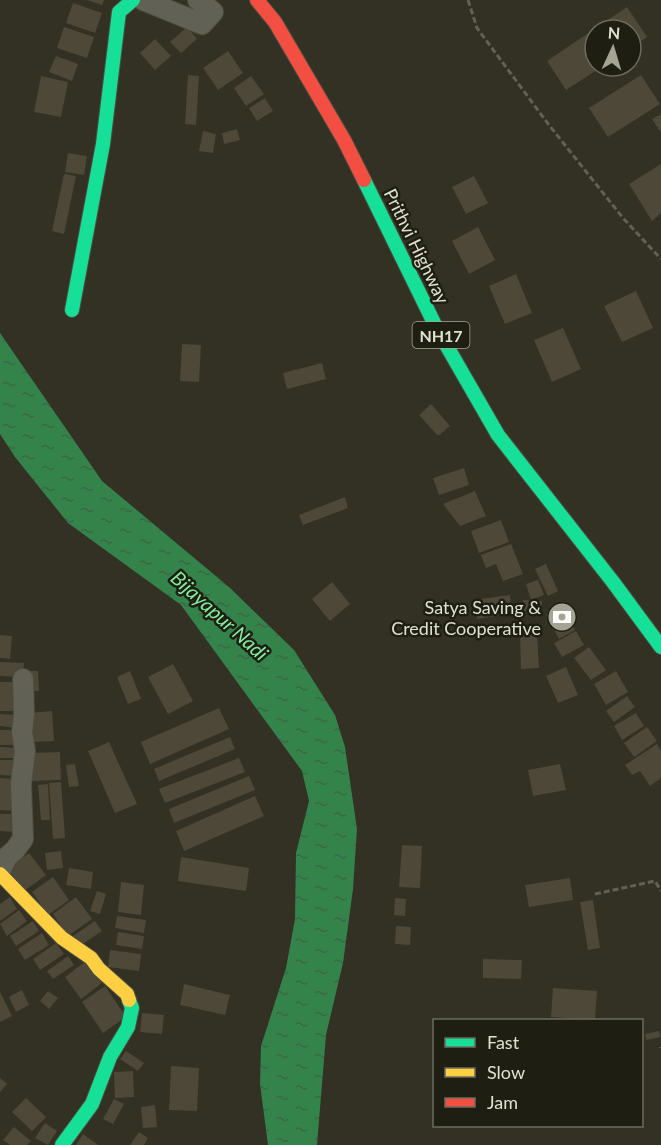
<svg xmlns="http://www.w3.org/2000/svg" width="661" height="1145" viewBox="0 0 661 1145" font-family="Lato,sans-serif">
<defs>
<pattern id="water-ripples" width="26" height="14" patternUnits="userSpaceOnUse" patternTransform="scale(1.5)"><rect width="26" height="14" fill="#34834b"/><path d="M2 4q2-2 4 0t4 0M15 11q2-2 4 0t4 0" fill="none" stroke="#3b6746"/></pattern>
</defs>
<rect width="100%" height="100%" fill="#323123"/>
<path fill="url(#water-ripples)" d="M0 333 102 481 229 587 294 650 335 715 345 747 357 829 353 889 343 963 326 1035 317 1145H268L260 1084 261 1046 286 968 295 919 296 853 309 801 302 771 181 605 68 523 15 457 0 434Z"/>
<g fill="#4d4838">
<path d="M87 0H104L102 5Z"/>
<path d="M73 3 102 13 95 33 66 23Z"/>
<path d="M627 7 647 37 631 48V30H595V66H603L566 90 547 61Z"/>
<path d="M64 27 94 37 87 58 57 48Z"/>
<path d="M187 27 197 39 181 53 170 42Z"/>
<path d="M155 39 171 56 155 70 140 53Z"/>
<path d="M228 51 243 73 218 90 203 68Z"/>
<path d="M56 56 78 64 72 81 49 72Z"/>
<path d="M188 75 199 76 196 125 185 124Z"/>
<path d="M641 75 660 104 608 137 589 108Z"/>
<path d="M41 76 68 82 61 117 34 112Z"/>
<path d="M251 76 264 94 246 106 234 88Z"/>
<path d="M265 98 273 111 257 121 249 108Z"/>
<path d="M661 114V133L652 119Z"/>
<path d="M237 129 240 140 224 144 222 133Z"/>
<path d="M203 131 216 134 213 153 199 151Z"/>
<path d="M68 153 87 156 84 175 65 172Z"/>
<path d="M661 164V213L652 221 629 184Z"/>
<path d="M64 174 76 176 64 234 52 231Z"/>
<path d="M474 176 488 203 466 214 452 187Z"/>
<path d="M478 227 495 260 469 274 452 241Z"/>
<path d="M516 274 532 313 505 324 489 286Z"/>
<path d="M636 291 653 328 622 342 604 306Z"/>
<path d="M563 328 581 369 552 382 534 340Z"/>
<path d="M182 344 201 345 199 382 180 381Z"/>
<path d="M322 363 326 379 287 389 283 373Z"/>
<path d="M431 404 450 426 438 436 419 415Z"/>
<path d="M464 468 469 485 439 495 433 478Z"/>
<path d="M475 491 486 516 460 526 443 504Z"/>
<path d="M345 497 348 508 303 525 299 515Z"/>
<path d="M501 520 509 542 479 553 471 531Z"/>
<path d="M511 544 523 574 503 581 496 564 486 568 481 555Z"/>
<path d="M546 564 558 591 548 596 535 569Z"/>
<path d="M538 580 544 595 531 600 526 584Z"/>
<path d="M332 582 350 604 330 621 312 599Z"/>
<path d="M510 595 512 614 477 619 474 600Z"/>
<path d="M523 600 542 601 541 612 522 611Z"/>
<path d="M563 607 575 630 559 639 546 615Z"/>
<path d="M576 631 584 645 562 657 554 643Z"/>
<path d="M0 635 12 636 10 659 0 658Z"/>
<path d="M520 635H537L539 668 521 669Z"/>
<path d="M589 647 606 670 591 680 574 658Z"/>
<path d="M0 662 24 663 23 677 0 676Z"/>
<path d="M173 664 193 701 168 714 148 677Z"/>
<path d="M566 667 578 695 558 703 546 676Z"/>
<path d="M27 671H38L39 691H28Z"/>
<path d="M130 671 141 699 128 704 117 677Z"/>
<path d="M616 671 628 692 606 705 594 684Z"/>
<rect x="0" y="682" width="18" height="29"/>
<path d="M627 696 635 707 614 722 606 711Z"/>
<path d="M219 708 229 729 150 764 141 742Z"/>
<path d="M52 711 54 741 31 742 29 713Z"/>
<path d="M636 713 644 726 622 740 614 726Z"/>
<path d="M0 714 18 715 17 728 0 726Z"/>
<path d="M647 727 657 741 634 757 624 743Z"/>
<rect x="0" y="730" width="16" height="15"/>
<path d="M230 737 235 749 159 781 154 769Z"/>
<path d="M109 742 137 804 115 813 88 751Z"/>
<path d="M657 744 661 751V778L650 786 640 771 632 775 625 765Z"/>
<path d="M0 747 17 748V758H0Z"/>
<path d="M60 752 61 780 31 781V753Z"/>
<path d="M239 758 245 772 165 803 159 789Z"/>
<path d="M0 760H18V776L0 775Z"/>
<path d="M75 764 79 786 69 787 66 765Z"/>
<path d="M560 764 566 790 533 796 528 770Z"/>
<path d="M249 776 255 790 174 823 169 809Z"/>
<path d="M0 778 17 779 16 811 0 810Z"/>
<path d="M61 782 65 838 53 839 49 783Z"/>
<path d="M48 784 50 820H41L38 785Z"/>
<path d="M255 796 264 816 184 851 176 831Z"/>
<path d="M0 814H17L16 832 0 831Z"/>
<path d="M402 845 422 846 420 888 399 887Z"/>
<path d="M61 851 63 868 47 870 45 853Z"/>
<path d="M29 853 46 875 24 891 8 869Z"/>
<path d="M181 857 249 868 246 891 178 881Z"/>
<path d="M69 868 93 872 91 889 66 885Z"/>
<path d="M53 877 69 900 48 915 32 892Z"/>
<path d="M570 878 573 900 529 907 525 885Z"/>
<path d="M121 882 144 885 141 915 118 912Z"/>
<path d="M97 891 106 894 100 914 90 911Z"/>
<path d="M10 897 17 909 0 921V904Z"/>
<path d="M76 897 92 919 68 936 53 914Z"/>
<path d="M395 898 406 899 405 916 394 915Z"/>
<path d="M593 900 600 948 588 950 580 902Z"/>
<path d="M19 910 27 921 7 936 0 924Z"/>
<path d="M117 916 146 920 144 933 115 928Z"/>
<path d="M33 921 39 931 16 946 10 936Z"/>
<path d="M95 921 102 931 77 948 70 938Z"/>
<path d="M396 926 411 927 410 945 395 944Z"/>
<path d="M118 932 144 936 142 949 116 945Z"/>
<path d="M42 933 49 945 25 960 18 949Z"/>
<path d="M56 943 64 954 40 970 33 959Z"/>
<path d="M110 950 141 954 139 971 108 967Z"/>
<path d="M68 956 74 965 53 979 47 971Z"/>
<path d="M483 959 522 960 521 979 483 978Z"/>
<path d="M86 961 102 983 81 999 65 977Z"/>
<path d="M184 984 230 995 225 1015 180 1005Z"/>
<path d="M105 986 126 1017 103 1033 82 1002Z"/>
<path d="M553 988 597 991 595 1020 551 1017Z"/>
<path d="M22 990 29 1005 16 1012 9 997Z"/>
<path d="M48 991 58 998 49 1009 40 1001Z"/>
<path d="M0 992 12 1016 0 1022Z"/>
<path d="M142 1013 164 1015 162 1034 140 1032Z"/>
<path d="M659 1031 661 1037 646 1040 645 1034Z"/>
<path d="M126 1051 144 1063 138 1071 120 1059Z"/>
<path d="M171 1066 199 1068 197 1111 169 1110Z"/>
<path d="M133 1071 134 1097 115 1098 114 1072Z"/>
<path d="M0 1078 7 1084 0 1092Z"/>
<path d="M26 1098 46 1117 32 1131 12 1112Z"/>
<path d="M114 1099 124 1104 113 1124 103 1119Z"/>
<path d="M155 1105 157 1127 143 1128 141 1107Z"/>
<path d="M45 1123 57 1131 48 1145 35 1138Z"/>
<path d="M14 1127 31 1141 27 1145H10L3 1140Z"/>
<path d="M139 1132 148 1138 144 1145H130Z"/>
<path d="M83 1134 98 1145H76Z"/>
</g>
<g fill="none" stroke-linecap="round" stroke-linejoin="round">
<g stroke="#4d4d40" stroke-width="22">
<g id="street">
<path d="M143 0 202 24 213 12 198 0"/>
<path d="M0 871 7 857 15 850 23 839 21 784 25 751 22 732 24 714 23 679"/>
</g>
</g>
<g stroke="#4d4d40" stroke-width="16">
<g id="fast">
<path d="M364 180 437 329 498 435 613 582 661 647"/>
<path d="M72 310 103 144 119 12 133 0"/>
<path d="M62 1145 92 1104 110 1057 128 1027 132 1008 129 1000"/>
</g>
</g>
<g stroke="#4d4d40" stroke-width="16">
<path id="slow" d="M0 874 62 938 91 958 99 969 127 994 129 1000"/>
</g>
<g stroke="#4d4d40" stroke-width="16">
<path id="jam" d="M257 0 275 22 344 140 364 180"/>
</g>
<g stroke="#616156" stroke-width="3" stroke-dasharray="6 3" stroke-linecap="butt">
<path d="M468 0 477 28 549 125 623 218 661 259"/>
<path d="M595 894 655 881 661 891"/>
<path d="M661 1047V1048"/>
</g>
<use href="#street" stroke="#626156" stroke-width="20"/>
<use href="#fast" stroke="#16e098" stroke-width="14"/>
<use href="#slow" stroke="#ffcf43" stroke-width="14"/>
<use href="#jam" stroke="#f24e42" stroke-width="14"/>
</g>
<defs>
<g id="bank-disc" transform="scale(1.5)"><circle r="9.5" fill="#a4a394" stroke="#1e1e12"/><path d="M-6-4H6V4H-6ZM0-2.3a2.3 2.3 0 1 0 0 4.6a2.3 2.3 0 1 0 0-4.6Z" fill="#fff"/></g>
</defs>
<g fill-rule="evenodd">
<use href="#bank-disc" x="562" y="617"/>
</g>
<g text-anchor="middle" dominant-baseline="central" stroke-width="5" stroke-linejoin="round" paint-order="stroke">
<rect fill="#1e1e12" stroke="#a6a698" stroke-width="1.5" x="412.5" y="322" width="57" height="26" rx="4.5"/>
<g font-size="16" font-weight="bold" fill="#e1e1d1">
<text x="441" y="335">NH17</text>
</g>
<g font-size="18" fill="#e1e1d1" stroke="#1e1e12">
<text transform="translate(417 246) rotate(64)">Prithvi Highway</text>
</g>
<g font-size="18" fill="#e1e1d1" stroke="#1e1e12" text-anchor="end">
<text x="541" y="607">Satya Saving &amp;<tspan x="541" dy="21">Credit Cooperative</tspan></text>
</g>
<g font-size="20" font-style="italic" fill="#80ef9d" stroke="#1e1e12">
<text transform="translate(220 615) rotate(42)">Bijayapur Nadi</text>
</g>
</g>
<rect x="433" y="1019" width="210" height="108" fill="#1e1e12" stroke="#6c6c5e" stroke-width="1.5"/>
<rect x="445" y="1038" width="30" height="9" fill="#16e098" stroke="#6c6c5e" stroke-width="1.5"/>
<text x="487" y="1049" font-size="18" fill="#e1e1d1">Fast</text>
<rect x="445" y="1068" width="30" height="9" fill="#ffcf43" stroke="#6c6c5e" stroke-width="1.5"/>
<text x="487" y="1079" font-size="18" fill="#e1e1d1">Slow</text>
<rect x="445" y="1098" width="30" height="9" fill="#f24e42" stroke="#6c6c5e" stroke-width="1.5"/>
<text x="487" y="1109" font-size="18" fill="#e1e1d1">Jam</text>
<g transform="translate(613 48) rotate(4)"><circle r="28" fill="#1e1e12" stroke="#6c6c5e" stroke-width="1.5"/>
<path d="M0-4.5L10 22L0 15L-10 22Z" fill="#a4a394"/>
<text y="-9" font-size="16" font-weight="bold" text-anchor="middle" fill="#e1e1d1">N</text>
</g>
</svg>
